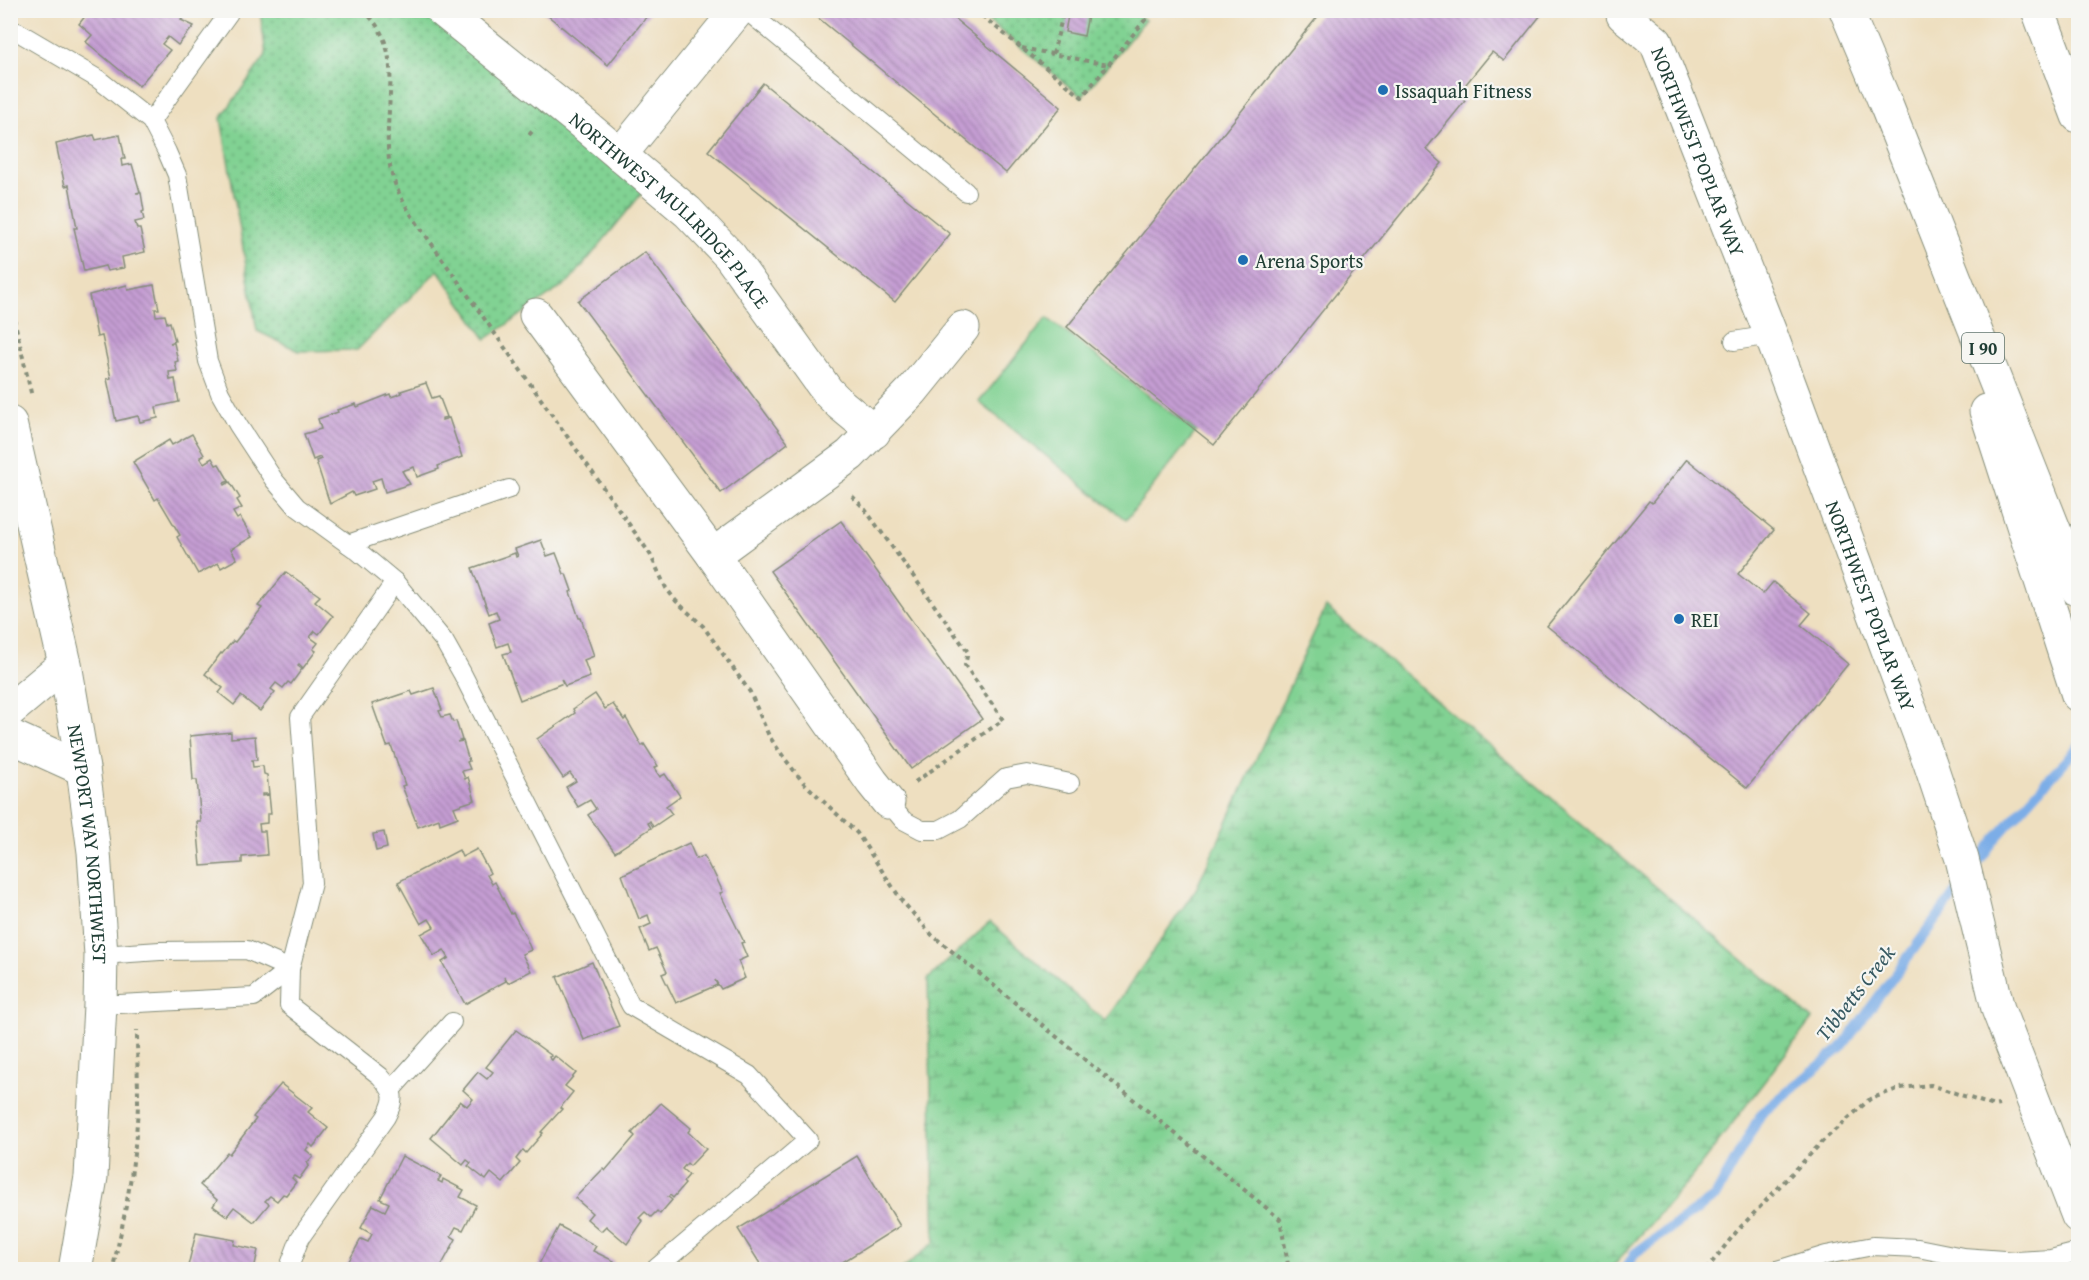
<svg xmlns="http://www.w3.org/2000/svg" width="2089" height="1280" viewBox="0 0 2089 1280" font-family="'Gentium Book Plus',serif">
<defs>
<pattern id="wetland-marsh" width="20" height="14" patternUnits="userSpaceOnUse" patternTransform="scale(1.5)"><rect width="20" height="14" fill="#81d293"/><path d="M1 5h8M5 5V1M11 12h8M15 12V8" fill="none" stroke="#69ac79"/></pattern>
<pattern id="park-dots" width="8" height="8" patternUnits="userSpaceOnUse" patternTransform="scale(1.5)"><rect width="8" height="8" fill="#81d293"/><path d="M2 2h.1M6 6h.1" fill="none" stroke="#69ac79" stroke-width="1.8" stroke-linecap="round"/></pattern>
<pattern id="building-back-hatch" width="6" height="6" patternUnits="userSpaceOnUse" patternTransform="scale(1.5)"><rect width="6" height="6" fill="#c59dd3"/><path d="M-1 5l2 2M0 0l6 6M5-1l2 2" fill="none" stroke="#9f81ac"/></pattern>
</defs>
<rect width="100%" height="100%" fill="#f6f6f2"/>
<filter id="ink" filterUnits="userSpaceOnUse"><feTurbulence type="fractalNoise" baseFrequency=".0167" numOctaves="2"/><feDisplacementMap in="SourceGraphic" scale="12" xChannelSelector="R" yChannelSelector="G"/><feConvolveMatrix kernelMatrix="1 2 1 2 8 2 1 2 1" color-interpolation-filters="sRGB"/></filter>
<filter id="wash" filterUnits="userSpaceOnUse"><feTurbulence type="fractalNoise" baseFrequency=".008" numOctaves="4" result="noise"/><feDisplacementMap in="SourceGraphic" scale="24" xChannelSelector="R" yChannelSelector="G"/><feGaussianBlur stdDeviation="1.35" result="paint"/><feColorMatrix in="noise" values="0 0 0 0 0 0 0 0 0 0 0 0 0 0 0 0 0 1.4 0 .05"/><feComposite in="paint" operator="in"/></filter>
<g filter="url(#wash)">
<rect width="100%" height="100%" fill="#eedfc0"/>
<path fill="#81d293" stroke="#508864" stroke-width="1.5" d="M1047 318 1196 432 1126 520 979 402Z"/>
<path fill="url(#wetland-marsh)" stroke="#508864" stroke-width="1.5" d="M1326 607 1812 1019 1686 1184 1610 1269H902L935 1242 928 979 990 922 1105 1021 1196 889Z"/>
<g fill="url(#park-dots)" stroke="#508864" stroke-width="1.5">
<path d="M260 11H442L652 181 570 281 486 339 438 270 357 350 299 351 257 331 221 118 266 55Z"/>
<path d="M976 11H1134L1145 20 1082 97Z"/>
</g>
<g fill="none" stroke-linecap="round" stroke-linejoin="round">
<g stroke="#7bade7" stroke-width="10">
<path d="M1971 872 1995 839 2078 747"/>
<path d="M1625 1270 1635 1253 1715 1197 1761 1114 1841 1048 1961 885"/>
</g>
</g>
<g id="blocks">
<g fill="url(#building-back-hatch)">
<path d="M90 10H200L195 16 190 11 181 20 194 26 178 45 168 37 162 44 170 50 139 86 86 42 92 35 79 24Z"/>
<path d="M541 10H652L608 65Z"/>
<path d="M813 10H944L1061 107 1006 173 811 12Z"/>
<path d="M1069 10H1089L1084 36 1065 32Z"/>
<path d="M1323 10H1536L1541 15 1504 61 1492 52 1457 95 1465 101 1426 149 1442 163 1214 445 1067 327Z"/>
<path d="M763 83 950 234 895 302 708 151Z"/>
<path d="M94 135 96 140 120 135 125 159H121L122 166 132 164 140 192 136 193H141L144 211 142 212 144 220 135 222 137 229H140L145 252 122 257 124 268 107 271 105 266 84 271 74 228H77L69 185 65 186 56 144Z"/>
<path d="M645 252 788 443 721 493 578 301Z"/>
<path d="M127 285 128 290 154 285 159 309H155L156 316 165 315 167 323 170 322 175 341 170 343H174L178 361 175 362 177 371 169 372 170 380 175 379 179 402 156 407 158 418 140 422 138 416 116 421 107 379 111 378 102 336 97 337 89 295Z"/>
<path d="M426 383 432 398 439 396 447 417 442 418V420L449 418 462 457 438 466 439 469 417 477 414 467 402 471 410 484 385 492 381 478 372 481 375 489 354 496 352 492 330 504 316 461 321 459 320 457 313 460 304 434 321 429 318 419 338 412 337 410 356 404 357 407 390 394 391 397 402 393 401 391Z"/>
<path d="M192 434 204 455 200 457 204 463 212 458 216 465 219 464 229 481 224 483 225 485 230 482 240 498 237 500 242 508 233 512 237 519 240 517 252 537 231 549 237 559 221 568 218 563 198 574 177 537 180 535 158 498 155 500 133 462 169 440 172 445Z"/>
<path d="M1687 459 1774 530 1738 574 1763 594 1773 582 1811 613 1801 625 1848 664 1747 788 1547 626 1649 501 1652 503Z"/>
<path d="M841 521 982 719 911 769 770 571Z"/>
<path d="M541 540 547 556 556 553 564 574H566L572 591 570 592 579 618H581L594 656 584 660 590 677 565 686 561 679 563 683 520 700 503 654 511 652 508 643 497 647 489 623 499 619 496 611 489 614 472 568 515 553 516 557 518 556 515 549Z"/>
<path d="M286 572 320 596 315 601 333 616 319 634 315 631 310 637 318 643 313 649 316 651 303 668 299 664 298 666 302 669 291 684 288 682 283 688 276 683 271 689 275 692 260 711 241 696 234 705 219 693 223 688 205 674 221 653 222 654 233 641 235 642 262 608 258 606Z"/>
<path d="M434 688 442 710 439 711 442 717 450 715 453 722 456 721 462 740 457 742 463 741 469 761 467 762 470 769 462 771 465 779 468 777 475 800 454 807 458 817 440 824 439 819 418 827 402 786 405 785 391 745 387 746 372 704 411 691 413 695Z"/>
<path d="M595 694 605 709 613 704 624 720 626 718 642 746 644 744 658 766 654 768 660 777 665 774 680 796 666 806 672 814 653 827 650 821 648 823 651 828 615 852 588 815 596 809 590 800 578 807 566 787 576 781 570 773 563 778 537 739 575 713 573 709Z"/>
<path d="M231 732V738L255 736 257 760H252L253 767 263 766 264 774 267 775 269 794H262V796L269 795 271 814H267V823L259 824 260 831H265L267 855 242 857V863L201 866 197 822H201L197 780H193L190 736Z"/>
<path d="M384 832 387 848 376 851 373 834Z"/>
<path d="M689 843 696 859 704 856 711 870 712 869 723 892 720 893 744 942 741 943 747 957 738 961 745 978 721 989 715 980 717 985 676 1003 662 974 667 972 656 948 649 951 640 929 651 924 648 915 639 919 622 875Z"/>
<path d="M477 849 490 873 487 875 492 884 495 882 511 914 513 913 525 935 531 950 522 954 531 971 508 983 504 977 506 981 465 1004 442 962 449 958 444 950 434 956 421 934 434 927 429 919 421 924 398 882 459 850 462 857Z"/>
<path d="M592 962 619 1026 584 1040 557 977Z"/>
<path d="M516 1030 552 1056 549 1057 552 1060 555 1056 576 1073 565 1086 573 1092 560 1108 562 1109 541 1132 543 1133 526 1153 523 1150 516 1159 520 1163 503 1183 491 1173 486 1180 468 1166 471 1163 467 1160 463 1165 431 1138 460 1101 467 1106 473 1099 463 1090 478 1072 487 1079 493 1072 486 1067Z"/>
<path d="M281 1084 312 1108 308 1112 328 1128 313 1147 310 1144 306 1150 313 1156 307 1163 309 1165 299 1179 294 1176 292 1178 296 1182 286 1195 283 1194 277 1201 270 1196 265 1201 269 1204 254 1222 234 1207 227 1216 213 1206 217 1200 200 1185 227 1152 229 1154 256 1119 253 1117Z"/>
<path d="M661 1103 691 1128 688 1132 706 1149 690 1166 687 1163 682 1169 689 1175 683 1182 685 1184 673 1198 670 1195 668 1197 672 1200 660 1214 657 1211 651 1217 645 1212 639 1218 643 1221 627 1244 606 1226 601 1231 587 1219 592 1213 575 1198 603 1169 605 1171 635 1136 632 1133Z"/>
<path d="M402 1156 441 1176 438 1181 442 1183 443 1179 464 1190 460 1197 476 1205 463 1230 456 1227 451 1236 456 1239 439 1270H344L361 1239 368 1242 372 1234 361 1228 373 1205 385 1211 389 1203 380 1199Z"/>
<path d="M857 1156 900 1226 830 1270H764L738 1229Z"/>
<path d="M559 1226 596 1246 593 1251 614 1261 609 1270H536Z"/>
<path d="M196 1233 235 1240 234 1245 258 1250 254 1270H187Z"/>
</g>
</g>
</g>
<g filter="url(#ink)">
<use href="#blocks" fill-opacity="0" stroke="#868e7a" stroke-width="1.5"/>
<g fill="none" stroke-linecap="round" stroke-linejoin="round">
<g stroke="#868e7a" stroke-width="20">
<g id="service">
<path d="M746 10 966 192"/>
<path d="M18 32 98 79 151 121 167 152 177 175 208 361 220 393 238 425 274 480 297 507 359 552 395 582 444 641 462 673 631 1006 749 1075 808 1140 654 1270"/>
<path d="M151 121 229 13"/>
<path d="M1734 341 1771 335"/>
<path d="M348 544 509 489"/>
<path d="M888 802 903 820 922 830H939L960 819 1006 778 1027 774 1070 783"/>
<path d="M100 1005 254 997 290 969 247 950 160 951 101 955"/>
<path d="M392 1089 452 1022"/>
<path d="M288 1270 300 1238 386 1117C396 1097 395 1093 380 1076L289 1005 290 969 312 883 300 717 395 582"/>
<path d="M1777 1270 1826 1255 1873 1246 1918 1248 1963 1257 2017 1261 2051 1259 2078 1252"/>
</g>
</g>
<g stroke="#868e7a" stroke-width="35">
<g id="minor">
<path id="s1" d="M442 10 588 128 688 212 730 256 827 391 840 404 874 432"/>
<path id="s2" d="M1623 15 1656 42 1771 335 1930 763 1962 859 1998 1009 2078 1216"/>
<path d="M620 155 738 10"/>
<path d="M536 315 713 555 872 782 888 802"/>
<path d="M713 555 850 455 912 391 963 328"/>
<path d="M10 710 65 664"/>
<path d="M10 736 83 769"/>
</g>
</g>
<g stroke="#868e7a" stroke-width="35">
<g id="tertiary">
<path id="s3" d="M10 423 65 664 83 769 94 852 101 955 100 1005 91 1177 75 1270"/>
</g>
</g>
<g stroke="#868e7a" stroke-width="35">
<g id="motorway">
<path d="M1846 10 1887 107 2078 590"/>
<path d="M2038 10 2078 116"/>
<path d="M1986 411 2078 695"/>
</g>
</g>
<g stroke="#868e7a" stroke-width="4" stroke-dasharray="4.5 4.5" stroke-linecap="butt">
<path d="M363 10C410 51 380 112 390 166 393 183 401 198 410 213L650 554 666 588 676 601 703 626 750 692 769 736 785 759 803 782 857 833 902 901 932 935 1280 1219 1289 1270"/>
<path d="M975 10 1082 97 1145 20 1134 10"/>
<path d="M1022 48 1108 65"/>
<path d="M1053 54 1064 10"/>
<path d="M529 135 535 128"/>
<path d="M10 301 32 397"/>
<path d="M852 496 864 508 968 652 965 665 1003 720 915 782"/>
<path d="M114 1263C126 1212 136 1157 138 1104 138 1079 137 1055 137 1030"/>
<path d="M1706 1270 1737 1231 1825 1139 1870 1099 1900 1088 1931 1085 1994 1106 1999 1105"/>
</g>
<use href="#service" stroke="#fff" stroke-width="18"/>
<use href="#minor" stroke="#fff" stroke-width="33"/>
<use href="#tertiary" stroke="#fff" stroke-width="33"/>
<use href="#motorway" stroke="#fff" stroke-width="33"/>
</g>
</g>
<g fill="#1f6fb2" stroke="#f6f6f2" stroke-width="2">
<circle cx="1383" cy="90" r="6"/>
<circle cx="1243" cy="260" r="6"/>
<circle cx="1679" cy="619" r="6"/>
</g>
<g text-anchor="middle" dominant-baseline="central" stroke-width="4.5" stroke-linejoin="round" paint-order="stroke">
<rect fill="#f6f6f2" stroke="#60746d" stroke-width="1.5" x="1962" y="333" width="42" height="30" rx="4.5"/>
<g font-size="18" font-weight="bold" fill="#1f3d34">
<text x="1983" y="348">I 90</text>
</g>
<g font-size="20" fill="#1f3d34" stroke="#f6f6f2" text-anchor="start">
<text x="1395" y="90">Issaquah Fitness</text>
<text x="1255" y="260">Arena Sports</text>
<text x="1691" y="619">REI</text>
</g>
<g font-size="20" fill="#1f3d34" stroke="#f6f6f2">
<text stroke="none"><textPath href="#s2" startOffset="160">NORTHWEST POPLAR WAY</textPath></text>
<text stroke="none"><textPath href="#s1" startOffset="304">NORTHWEST MULLRIDGE PLACE</textPath></text>
<text stroke="none"><textPath href="#s2" startOffset="646">NORTHWEST POPLAR WAY</textPath></text>
<text stroke="none"><textPath href="#s3" startOffset="429">NEWPORT WAY NORTHWEST</textPath></text>
</g>
<g font-size="21" font-style="italic" fill="#365961" stroke="#f6f6f2">
<text transform="translate(1855 993) rotate(-52)">Tibbetts Creek</text>
</g>
</g>
<rect width="2089" height="1280" fill="none" stroke="#f6f6f2" stroke-width="36"/>
</svg>
